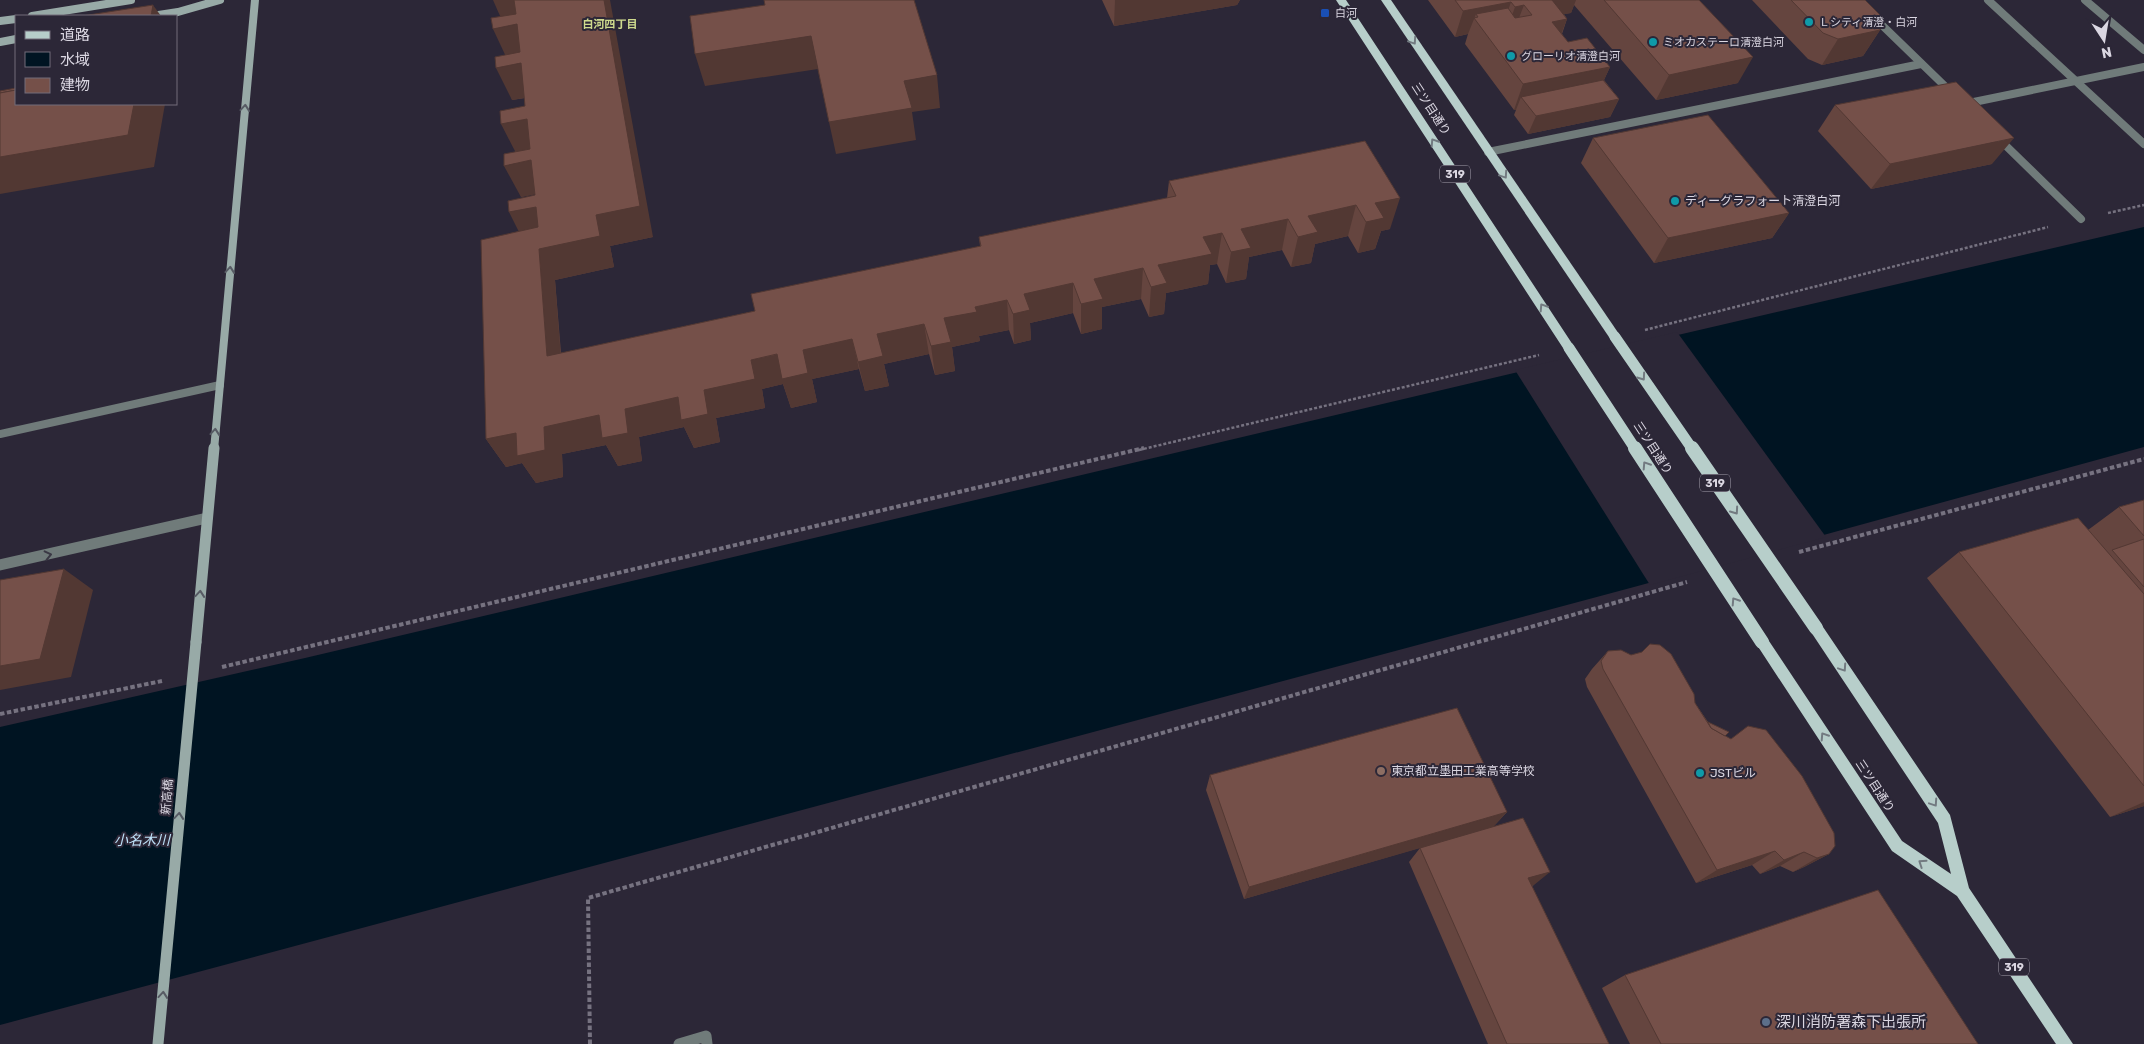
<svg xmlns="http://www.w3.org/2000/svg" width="2144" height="1044" viewBox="0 0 2144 1044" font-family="Rubik,'Noto Sans JP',sans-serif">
<rect width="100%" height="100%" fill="#2c2737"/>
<path fill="#001422" d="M2144 227V447L1634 587 0 1025V727L305 658 1514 373Z"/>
<path fill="#2c2737" d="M1677 332 1826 537 1650 585 1515 370Z"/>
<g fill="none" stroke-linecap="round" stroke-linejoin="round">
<g stroke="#767280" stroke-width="2.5" stroke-dasharray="3 2" stroke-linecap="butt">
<path d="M2108 213 2144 205"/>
<path d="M1645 330 2048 227"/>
<path d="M1139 450 1539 355"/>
</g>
<g stroke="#767280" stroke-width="4" stroke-dasharray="4.5 2.5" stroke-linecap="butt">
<path d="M1799 552 2144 459"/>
<path d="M222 667 1144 448"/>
<path d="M0 714 162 681"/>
<path d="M590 1044 588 898 1687 582"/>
</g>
<g stroke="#707b7a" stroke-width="8">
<path d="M1988 0 2144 144"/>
<path d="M2085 0 2144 50"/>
<path d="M1964 104 2144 67"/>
</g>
<g stroke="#707b7a" stroke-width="8">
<path d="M1856 0 1952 93"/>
<path d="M1998 138 2081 219"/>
<path d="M1488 152 1921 64"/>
<path d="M0 434 220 385"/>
</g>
<g stroke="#707b7a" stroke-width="11">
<path d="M0 565 207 518"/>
<path d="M679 1044 706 1036 707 1044"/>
</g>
<g stroke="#98aaa7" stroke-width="8">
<path d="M32 16 131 0"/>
<path d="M152 16 178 12 220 0"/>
<path d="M0 21 16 19"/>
<path d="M0 42 16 39"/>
<path d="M214 450 255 0"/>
</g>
<path stroke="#98aaa7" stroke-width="11" d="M196 642 214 448"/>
<g fill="#b7ceca" fill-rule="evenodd">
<path d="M1336 0H1346L1573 345 1575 348 1573 351H1565Z"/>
<path d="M1381 0H1391L1619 334 1621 337 1619 340H1611Z"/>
<path d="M1816 622 1821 624 1950 815 1969 888 2073 1044H2056L1957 896 1892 851 1755 642 1757 638 1762 636 1767 638 1902 841 1951 874 1938 823 1811 632 1809 628 1811 624Z"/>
</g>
<path stroke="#98aaa7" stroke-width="11" d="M158 1044 196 642"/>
<g stroke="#b7ceca" stroke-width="11">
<path d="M1615 337 1693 450"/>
<path d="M1569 348 1636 450"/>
</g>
<g stroke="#b7ceca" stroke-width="14">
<path d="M1635 448 1762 642"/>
<path d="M1692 448 1816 628"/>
</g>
</g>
<g fill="#65453f">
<path d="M1102 0H1240L1237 5 1114 26Z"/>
<path d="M1428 0H1699L1738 83 1656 100 1574 5 1571 13 1564 14 1567 19 1562 34 1568 42 1610 67 1604 80 1619 99 1610 117 1528 134 1514 115 1516 110H1514L1465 44 1468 34 1455 37Z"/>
<path d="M1752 0H1865L1880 30 1863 56 1822 65 1808 59Z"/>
<path d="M505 55 653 237 610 246 614 267 555 280 561 353 755 311 980 246 979 237 1167 198 1169 181 1365 141 1390 229 1381 231 1375 249 1358 253 1348 236 1315 244 1311 263 1291 267 1282 250 1249 257 1246 279 1226 283 1217 264 1210 265 1208 284 1166 293 1164 314 1149 317 1141 299 1102 307V329L1081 334 1073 313 1030 323 1031 340 1014 344 1009 330 979 336 980 341 952 347 955 371 935 375 929 354 884 364 889 386 865 391 859 369 812 379 817 402 791 408 783 384 762 389 765 408 716 418 720 442 694 448 684 427 639 437 642 461 618 466 606 445 562 454 563 477 536 483 522 463 506 467 486 439 519 231 535 195V194L521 197 515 152 525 106V98L512 100Z"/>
<path d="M1835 105 1992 164 1871 189 1818 131Z"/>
<path d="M1593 138 1789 213 1772 238 1654 263 1581 163Z"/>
<path d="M2144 500V806L2110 817 1927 578 1959 552 2088 530 2119 507Z"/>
<path d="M1608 651 1695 703 1708 722 1725 736 1829 854 1804 867 1793 872 1780 866 1760 874 1752 865 1696 883 1587 687 1585 679 1592 669Z"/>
<path d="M1210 775 1507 812 1493 827 1534 885 1532 886 1609 1044H1488L1409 862 1420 848 1491 827 1244 899 1206 790Z"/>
<path d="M1625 975 1978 1044H1630L1602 988Z"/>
</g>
<g fill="#523833">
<path d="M493 0H518L527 21 504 25Z"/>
<path d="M604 0H610L653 237 610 246 614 267 555 280 563 385 547 356 539 249Z"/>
<path d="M1115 0H1240L1237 5 1114 26Z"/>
<path d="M1537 0H1576L1571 13 1530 20Z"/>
<path d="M1511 2 1502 28 1478 17 1476 14 1468 34 1455 37 1463 11Z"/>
<path d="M153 5 161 16H151Z"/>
<path d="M1524 5 1514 31 1506 33 1515 7Z"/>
<path d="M1567 19 1557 45 1552 22Z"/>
<path d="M517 24 531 57 508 61 493 29Z"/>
<path d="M1880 30 1863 56 1822 65 1838 39Z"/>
<path d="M811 36 818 69 705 86 695 54Z"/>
<path d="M1753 57 1738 83 1656 100 1669 75Z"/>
<path d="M521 63 536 96 512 100 496 68Z"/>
<path d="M1610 67 1598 93 1521 97 1516 110H1514L1523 84Z"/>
<path d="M937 75 940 108 912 112 916 140 836 154 829 122 904 81Z"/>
<path d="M1619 99 1610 117 1528 134 1536 116Z"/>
<path d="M134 104H165L154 167 0 194V157Z"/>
<path d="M527 119 542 150 517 155 501 124Z"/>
<path d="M2014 138 1992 164 1871 189 1890 164Z"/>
<path d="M531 160 547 192 521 197 504 166Z"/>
<path d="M1400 198 1390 229 1381 231 1375 249 1358 253 1366 222 1375 203Z"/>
<path d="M1356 205 1348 236 1315 244 1311 263 1291 267 1298 237 1308 216Z"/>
<path d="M536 207 552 238 525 244 509 212Z"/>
<path d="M1789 213 1772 238 1654 263 1668 238Z"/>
<path d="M1288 219 1282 250 1249 257 1246 279 1226 283 1231 252 1241 229Z"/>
<path d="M1222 233 1217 264 1210 265 1208 284 1166 293 1164 314 1149 317 1151 287 1158 265 1203 237Z"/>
<path d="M1143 268 1141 299 1102 307V329L1081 334V304L1094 279Z"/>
<path d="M1073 283V313L1030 323 1031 340 1014 344 1013 314 1024 294Z"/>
<path d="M1007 300 1009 330 979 336 980 341 952 347 955 371 935 375 931 346 944 318 975 307Z"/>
<path d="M924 324 929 354 884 364 889 386 865 391 858 362 877 334Z"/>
<path d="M852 339 859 369 812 379 817 402 791 408 783 384 762 389 765 408 716 418 720 442 694 448 684 427 639 437 642 461 618 466 606 445 562 454 563 477 536 483 522 463 506 467 486 439 678 397 704 390 751 360Z"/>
<path d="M64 569 93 590 71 677 0 690V666Z"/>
<path d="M2144 802V806L2110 817Z"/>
<path d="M1507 812 1493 827 1244 899 1249 887Z"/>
<path d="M1775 851 1752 865 1696 883 1717 870Z"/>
<path d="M1804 852 1780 866 1760 874 1784 860Z"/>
<path d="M1829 854 1804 867 1793 872 1817 858Z"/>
<path d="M1550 872 1534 885 1513 891 1528 878Z"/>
</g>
<g fill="#755049" stroke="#523833">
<path d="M514 0H604L640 206 596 215 600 236 539 249 547 356 755 311 751 294 981 246 979 237 1176 196 1169 181 1365 141 1400 198 1375 203 1384 218 1366 222 1356 205 1308 216 1318 232 1298 237 1288 219 1241 229 1251 248 1231 252 1222 233 1203 237 1212 254 1158 265 1167 283 1151 287 1143 268 1094 279 1103 299 1081 304 1073 283 1024 294 1030 310 1013 314 1007 300 975 307 977 312 944 318 951 342 931 346 924 324 877 334 883 356 858 362 852 339 803 350 808 373 782 379 777 354 751 360 755 379 704 390 708 414 681 420 678 397 625 409 628 433 602 438 599 415 544 427 545 450 517 456 516 433 486 439 481 240 538 227 536 207 509 212 508 201 535 195 531 160 504 166V154L530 149 527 119 501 124 500 111 525 106 521 63 496 68 495 57 520 52 517 24 493 29 491 18 516 14Z"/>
<path d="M764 0H914L937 75 904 81 912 108 829 122 811 36 695 54 690 16 765 5Z"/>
<path d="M1455 0H1552L1567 19 1552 22 1568 42 1587 38 1610 67 1523 84 1474 18 1478 17 1476 14 1508 8 1515 18 1532 15 1524 5 1515 7 1511 2 1463 11Z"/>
<path d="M1604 0H1699L1753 57 1669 75Z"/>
<path d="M1791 0H1865L1884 19 1880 30 1838 39 1823 33Z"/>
<path d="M153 5 151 16H82Z"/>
<path d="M1603 80 1619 99 1536 116 1521 97Z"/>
<path d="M1956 82 2014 138 1890 164 1835 105Z"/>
<path d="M16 88V90L0 93V91Z"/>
<path d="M16 90V104H134L128 135 0 157V93Z"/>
<path d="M1708 115 1789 213 1668 238 1593 138Z"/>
<path d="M2144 500V536L2119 507Z"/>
<path d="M2078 518 2144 594V786L1959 552Z"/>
<path d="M2144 539V587L2112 550Z"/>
<path d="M64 569 40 659 0 666V580Z"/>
<path d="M1650 644 1660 645 1671 654 1694 694 1695 703 1711 728 1731 739 1748 726 1766 730 1802 776 1834 833 1835 846 1829 854 1817 858 1804 852 1784 860 1775 851 1717 870 1603 669 1601 661 1608 651 1621 650 1631 655 1642 652Z"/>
<path d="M1457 708 1507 812 1249 887 1210 775Z"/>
<path d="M1708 722 1729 732 1725 736 1711 728Z"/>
<path d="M1523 818 1550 872 1528 878 1609 1044H1507L1420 848Z"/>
<path d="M1878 890 1978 1044H1661L1625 975Z"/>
</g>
<defs><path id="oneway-chevron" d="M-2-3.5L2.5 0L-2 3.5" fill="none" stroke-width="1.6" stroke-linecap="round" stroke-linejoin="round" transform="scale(1.25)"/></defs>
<g stroke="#727a80">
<use href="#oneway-chevron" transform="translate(1413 41) rotate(56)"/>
<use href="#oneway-chevron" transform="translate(1434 142) rotate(-123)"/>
<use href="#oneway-chevron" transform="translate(1504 175) rotate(56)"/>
<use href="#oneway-chevron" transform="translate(1543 307) rotate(-123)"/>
<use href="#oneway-chevron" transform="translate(1642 377) rotate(55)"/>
<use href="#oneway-chevron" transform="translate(1646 465) rotate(-123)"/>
<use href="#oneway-chevron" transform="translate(1735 511) rotate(55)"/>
<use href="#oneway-chevron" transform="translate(1735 601) rotate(-123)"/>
<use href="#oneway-chevron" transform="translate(1843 668) rotate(56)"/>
<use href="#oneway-chevron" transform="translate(1824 736) rotate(-123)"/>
<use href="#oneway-chevron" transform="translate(1934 803) rotate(56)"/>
<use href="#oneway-chevron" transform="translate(1922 863) rotate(-146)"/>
</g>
<g stroke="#575b64">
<use href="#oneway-chevron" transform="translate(245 108) rotate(-85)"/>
<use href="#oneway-chevron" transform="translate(230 270) rotate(-85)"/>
<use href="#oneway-chevron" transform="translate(215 432) rotate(-85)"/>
<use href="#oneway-chevron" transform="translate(200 594) rotate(-85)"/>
<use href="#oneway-chevron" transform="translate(179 816) rotate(-85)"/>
<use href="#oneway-chevron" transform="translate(163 995) rotate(-85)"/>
</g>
<use stroke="#3a3844" href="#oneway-chevron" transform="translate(48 555) rotate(-13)"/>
<rect fill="#1a4fb4" stroke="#2c2737" stroke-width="2" x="1320" y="8" width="10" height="10" rx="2.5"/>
<g fill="#0f9aa8" stroke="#2c2737" stroke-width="2">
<circle cx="1809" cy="22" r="5"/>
<circle cx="1653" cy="42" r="5"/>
<circle cx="1511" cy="56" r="5"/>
<circle cx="1675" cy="201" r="5"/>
<circle cx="1700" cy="773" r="5"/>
</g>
<circle fill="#8d6e63" stroke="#2c2737" stroke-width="2" cx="1381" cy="771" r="5"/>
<circle fill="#5c6f8a" stroke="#2c2737" stroke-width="2" cx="1766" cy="1022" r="5"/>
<g text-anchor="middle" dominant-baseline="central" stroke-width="4" stroke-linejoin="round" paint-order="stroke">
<g font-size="11" fill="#dbd7e2" stroke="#2c2737" text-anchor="start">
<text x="1335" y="13">白河</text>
<text x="1819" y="22">Ｌシティ清澄・白河</text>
<text x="1663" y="42">ミオカステーロ清澄白河</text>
<text x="1521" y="56">グローリオ清澄白河</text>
</g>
<g font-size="11" font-weight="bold" fill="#cfdb8e" stroke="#2c2737">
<text x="610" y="24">白河四丁目</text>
</g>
<g fill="#2c2737" stroke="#a6a2af" stroke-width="1">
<rect x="1440" y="165.5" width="30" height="17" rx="4"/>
<rect x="1700" y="474.5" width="30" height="17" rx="4"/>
<rect x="1999" y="958.5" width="30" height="17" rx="4"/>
</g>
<g font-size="11" font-weight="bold" fill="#dbd7e2">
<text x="1455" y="174">319</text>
<text x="1715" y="483">319</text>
<text x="2014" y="967">319</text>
</g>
<g font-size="12" fill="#dbd7e2" stroke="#2c2737">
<text transform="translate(1431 109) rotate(57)">三ツ目通り</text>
<text transform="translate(1653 448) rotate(57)">三ツ目通り</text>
<text transform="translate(1875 786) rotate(57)">三ツ目通り</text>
<text transform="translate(167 797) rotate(-85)">新高橋</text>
</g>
<g font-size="12" fill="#dbd7e2" stroke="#2c2737" text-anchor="start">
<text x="1685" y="201">ディーグラフォート清澄白河</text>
<text x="1391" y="771">東京都立墨田工業高等学校</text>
<text x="1710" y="773">JSTビル</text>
</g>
<g font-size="14" font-style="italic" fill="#bee1f9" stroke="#2c2737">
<text x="142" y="840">小名木川</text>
</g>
<g font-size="15" fill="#dbd7e2" stroke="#2c2737" text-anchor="start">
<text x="1776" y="1022">深川消防署森下出張所</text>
</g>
</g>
<rect x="15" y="15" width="162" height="90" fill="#2c2737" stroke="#726d7b"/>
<rect x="25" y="31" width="25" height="8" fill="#b7ceca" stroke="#726d7b"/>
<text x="60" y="40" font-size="15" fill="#dbd7e2">道路</text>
<rect x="25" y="52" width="25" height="15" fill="#001422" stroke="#726d7b"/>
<text x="60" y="65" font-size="15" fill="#dbd7e2">水域</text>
<rect x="25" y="78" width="25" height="15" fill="#755049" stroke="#726d7b"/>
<text x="60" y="90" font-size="15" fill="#dbd7e2">建物</text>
<g transform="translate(2104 40) rotate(168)" stroke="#2c2737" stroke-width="4" paint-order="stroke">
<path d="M0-4L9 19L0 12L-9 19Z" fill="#dbd7e2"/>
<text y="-8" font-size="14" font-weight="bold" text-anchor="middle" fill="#dbd7e2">N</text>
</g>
</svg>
